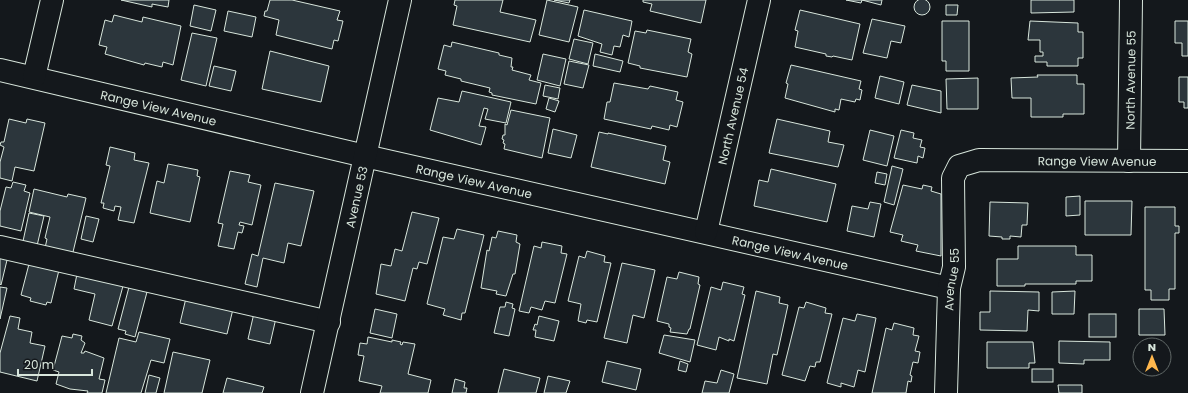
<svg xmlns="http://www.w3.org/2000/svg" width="1188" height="393" viewBox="0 0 1188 393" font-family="Poppins,sans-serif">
<rect width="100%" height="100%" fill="#14181c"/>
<g fill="#2c363c" stroke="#d8e6dc">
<circle cx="922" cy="7" r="8"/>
<path d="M121 0H169L168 7 152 4V7Z"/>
<path d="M270 0H292L340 11 337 20 343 21 338 41 334 40 332 49 276 35 279 20 264 16 265 11H267Z"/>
<path d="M455 0H503L500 12 536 20 530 42 453 25 457 6 454 5Z"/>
<path d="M547 0 578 7 569 42 539 35Z"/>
<path d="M554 0H570L569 3Z"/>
<path d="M643 0H706L701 23 650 11 652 4 643 2Z"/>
<path d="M846 0H882L881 5 862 0 861 3Z"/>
<path d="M1031 0H1074V12L1031 13Z"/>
<path d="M194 5 216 10 211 31 190 26Z"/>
<path d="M946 5H958L957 15H946Z"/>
<path d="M584 10 632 21 629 37 623 35 620 47 614 46 612 55 600 52 602 44 578 36Z"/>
<path d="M800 10 860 24 852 60 833 56 832 57 826 56V54L795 47 798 31 795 30Z"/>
<path d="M228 11 256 17 252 37 224 31Z"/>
<path d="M114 15 142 22 143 17 181 26 173 65 163 62 162 67 145 63 144 65 105 54 107 47 99 45 105 20 112 22Z"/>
<path d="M872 19 905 26 901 43 891 41 887 58 863 53Z"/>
<path d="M942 21H969V71H946V61H942Z"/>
<path d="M1030 21 1078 23V32H1083V58H1078V66H1047V62H1035V56H1043V52H1040V40H1028Z"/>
<path d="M1175 21H1188V56H1182V43H1175Z"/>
<path d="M647 30 691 39 688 52 692 54 687 77 640 68V66L628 63 635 31 646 33Z"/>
<path d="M192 33 217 38 206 86 181 80Z"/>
<path d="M574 39 593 43 588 64 569 59Z"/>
<path d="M452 42 499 53V55L512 58 511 67H513L512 70 531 75 529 80 541 83 536 104 492 95V93L489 92 490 88 461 81V79L445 75 446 71 438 69 444 45 451 47Z"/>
<path d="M270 51 329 66 321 102 262 89Z"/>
<path d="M543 54 566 59 560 86 537 80Z"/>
<path d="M595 54 623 61 620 72 593 66Z"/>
<path d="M569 61 589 65 583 88 564 84Z"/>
<path d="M791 65 861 81 859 89 862 90 860 100 856 99 855 102 841 99 839 110 835 109V112L785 98 788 84 786 83Z"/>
<path d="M214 66 236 71 231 91 209 86Z"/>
<path d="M1037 75H1077V84H1084V114H1063V117H1031V98H1012L1011 78 1038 77Z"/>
<path d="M880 76 904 82 899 104 875 98Z"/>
<path d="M1179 77H1188V108H1184V102H1179Z"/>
<path d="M978 78V109H947L946 79Z"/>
<path d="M614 83 648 89 650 86 678 92 676 100 683 102 677 127 670 125 669 130 652 126 651 129 604 119 607 102H610Z"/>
<path d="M545 85 560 88 558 99 543 96Z"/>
<path d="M912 85 941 91V113L907 105Z"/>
<path d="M462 91 511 102 506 123 485 119 488 109 484 108 479 126 486 127 481 145 430 130 438 98 459 102Z"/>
<path d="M549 98 559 101 555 112 546 109Z"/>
<path d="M511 110 550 118 542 158 504 149 505 144 503 143 504 140 502 139 503 135H505V124L507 125Z"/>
<path d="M9 119 26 123 27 119 45 123 34 171 15 167 12 181 0 178V162L4 147 0 145 1 142H4Z"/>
<path d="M777 119 830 131 828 142 844 145 838 167 769 153Z"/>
<path d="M553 129 577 135 571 158 548 153Z"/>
<path d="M870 130 894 136 887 166 863 160Z"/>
<path d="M901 130 914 133 913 138 922 140 920 147 925 148 923 158 918 156 917 163 894 158Z"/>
<path d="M599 132 608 134V133L666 146 663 160 670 162 665 184 591 167Z"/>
<path d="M110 147 135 153 134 160 149 163 134 223 118 220 121 207 115 206 114 211 103 208 104 203H101L110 166 106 165Z"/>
<path d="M168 164 198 170 197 176 200 177 190 222 150 213 157 181 164 183Z"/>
<path d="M892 166 903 169 894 205 884 202Z"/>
<path d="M771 169 836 184 827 222 754 206 759 180 768 182Z"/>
<path d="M230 171 250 175 248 182 261 185 252 225 240 222 239 225 244 226 242 233 238 232 234 249 218 246 223 224 218 223Z"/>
<path d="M877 172 887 174 885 185 875 183Z"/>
<path d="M13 182 26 185 24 191 30 193 21 231 0 226V211L6 187 11 188Z"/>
<path d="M275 183 314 191 301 246 288 243 284 263 263 258 257 287 245 284 252 254 258 256Z"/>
<path d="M903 185 922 189 923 185 932 187 931 191 941 194V256L916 251 918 245 901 241 903 235 890 232Z"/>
<path d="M34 189 67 197 68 194 86 198 73 252 75 253 74 259 45 248 47 239 45 238 50 217 29 212Z"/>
<path d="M1080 196V215L1066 216V197Z"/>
<path d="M1085 201H1132L1131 235H1085Z"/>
<path d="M870 202 881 204 874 237 847 231 852 206 868 209Z"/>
<path d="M990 202 1028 203 1027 225H1022L1021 237 1010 236V239H1002V237L989 236Z"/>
<path d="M1145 207H1175V226H1179V233H1175V289H1169V300H1151V290H1145Z"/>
<path d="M412 212 439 218 427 264 419 262 417 269 413 268 405 301 376 294 381 264 391 266 395 249 402 251Z"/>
<path d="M29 213 44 216 36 250 22 246Z"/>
<path d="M86 216 99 219 93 242 81 239Z"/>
<path d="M457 229 484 235 465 313H462L461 320 443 315 445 309 427 304 443 237 454 239Z"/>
<path d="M498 231 517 235 516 242 520 244 515 274H513L506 296 496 294 497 291 481 288 487 250 489 251 492 237 496 238Z"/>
<path d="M542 242 562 246 561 253 567 254 555 303 545 301 542 310 531 307 529 313 519 311 534 246 541 248Z"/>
<path d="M1018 246H1076V255H1092V281H1076V284H1025V286H997V259H1018Z"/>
<path d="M587 251 605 256 604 262 611 263 597 322 587 320 586 323 578 321 581 304 568 301 579 256 585 258Z"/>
<path d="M0 255 8 256 1 285 0 284Z"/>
<path d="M622 263 655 270 644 318 633 315 627 343 604 338Z"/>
<path d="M29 264 59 270 51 303 47 302 46 305 30 301 31 298 21 295Z"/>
<path d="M679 272 699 277 698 284 700 285 690 329H689L687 334 670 332 671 328 669 327V324L657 321 667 277 677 279Z"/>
<path d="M77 274 123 286 112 326 89 320 95 294 74 289Z"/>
<path d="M723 282 744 287 742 294 745 295 734 341 729 339V341L719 337 716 350 697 345 711 287 721 290Z"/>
<path d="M0 287 7 288 0 319Z"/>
<path d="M129 287 147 292 135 337 125 334 126 331 118 329Z"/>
<path d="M756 291 780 297 779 303 788 305 777 355 773 354 767 384 737 378Z"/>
<path d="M990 291 1039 292V311L1028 310 1027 331 980 330V312H990Z"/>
<path d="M1075 291 1074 314H1052V292Z"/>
<path d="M186 298 233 309 227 334 180 323Z"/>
<path d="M506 302 513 304 512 308 515 309 509 336 494 333 500 307H505Z"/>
<path d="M806 302 826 308 825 313 832 314 820 362H816L815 367 810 366 805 381 782 375 799 307 804 308Z"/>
<path d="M375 309 397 314 392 338 370 333Z"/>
<path d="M1139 309H1164L1165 335H1139Z"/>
<path d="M254 313 276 318 270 344 248 339Z"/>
<path d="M857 314 876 318 865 372 858 370 854 387 841 383V387L827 383 843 318 855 321Z"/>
<rect x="1089" y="314" width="27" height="23"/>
<path d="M10 316 20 318 18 329 32 332 30 343 45 346 37 381 0 372V353Z"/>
<path d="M539 316 559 321 554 341 535 337 536 330H533L535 324 537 325Z"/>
<path d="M894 323 914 328 913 335 919 336 915 351 920 352 918 363 913 362 910 375 912 376 911 382 908 381 906 393H872L886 328 892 330Z"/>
<path d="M139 332 170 339 164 363 151 360 141 393H106L119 338 136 342Z"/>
<path d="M73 334 82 336 81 340 85 343 81 353H84L85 351 104 358 99 379 105 380 102 393H87L88 391 70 389 56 384 59 372 53 370 62 336 72 338Z"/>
<path d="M664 335 695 340 690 362 659 353Z"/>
<path d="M368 337 392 342V340L401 342 400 344 402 345 403 342 415 344 408 374 431 380 428 393H380L382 386 359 381 364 356 358 355 360 343 367 344Z"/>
<path d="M1059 341 1110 342V360H1084V364L1059 363Z"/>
<path d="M987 342H1033L1035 363H1029V368H987Z"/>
<path d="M173 352 210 360 202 393H164Z"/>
<path d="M607 361 641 369 636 390 602 382Z"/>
<path d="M680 361 688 364 686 372 678 370Z"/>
<path d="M504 369 540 378 536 393H498Z"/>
<rect x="1032" y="369" width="21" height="13"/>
<path d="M721 370 734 374 729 393H702L705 381 717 383Z"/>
<path d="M149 375 160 378 156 393H145Z"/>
<path d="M548 376 570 381 566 393H544Z"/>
<path d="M227 378 264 387 262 393H223Z"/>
<path d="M455 379 465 382 464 388H467L466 393H452Z"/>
<path d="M1058 385H1082V393H1059Z"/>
</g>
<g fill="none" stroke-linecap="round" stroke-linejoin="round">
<g stroke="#d8e6dc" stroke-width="24">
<g id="minor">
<path id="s1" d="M0 70 365 156 949 288"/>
<path d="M34 77 52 0"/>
<path id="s2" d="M1129 161 1131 0"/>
<path id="s3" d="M706 232 759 0"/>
<path d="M0 247 329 322"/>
<path id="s4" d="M312 393 400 0"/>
<path id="s5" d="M946 393 949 288 954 267 953 178 959 166 979 160 1188 161"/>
</g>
</g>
<use href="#minor" stroke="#14181c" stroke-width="22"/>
</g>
<g text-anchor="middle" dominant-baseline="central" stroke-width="3" stroke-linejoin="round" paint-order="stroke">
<g font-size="12" fill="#d8e6dc" stroke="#14181c">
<text stroke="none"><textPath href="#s2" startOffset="81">North Avenue 55</textPath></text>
<text stroke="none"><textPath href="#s1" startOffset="163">Range View Avenue</textPath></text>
<text stroke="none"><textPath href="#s3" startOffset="119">North Avenue 54</textPath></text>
<text stroke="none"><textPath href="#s5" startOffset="368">Range View Avenue</textPath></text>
<text stroke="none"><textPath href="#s1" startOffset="487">Range View Avenue</textPath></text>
<text stroke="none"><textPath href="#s4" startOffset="201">Avenue 53</textPath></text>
<text stroke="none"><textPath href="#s1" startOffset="811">Range View Avenue</textPath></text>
<text stroke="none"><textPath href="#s5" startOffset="114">Avenue 55</textPath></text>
</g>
</g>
<g transform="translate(1152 357)"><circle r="19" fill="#14181c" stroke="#626a69"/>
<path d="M0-3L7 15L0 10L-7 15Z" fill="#ffb74d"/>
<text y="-6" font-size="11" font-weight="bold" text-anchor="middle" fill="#d8e6dc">N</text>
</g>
<path d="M18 369v6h74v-6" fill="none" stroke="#d8e6dc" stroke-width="2"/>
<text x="24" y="369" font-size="12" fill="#d8e6dc" stroke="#14181c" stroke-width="3" paint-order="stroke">20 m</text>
</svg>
